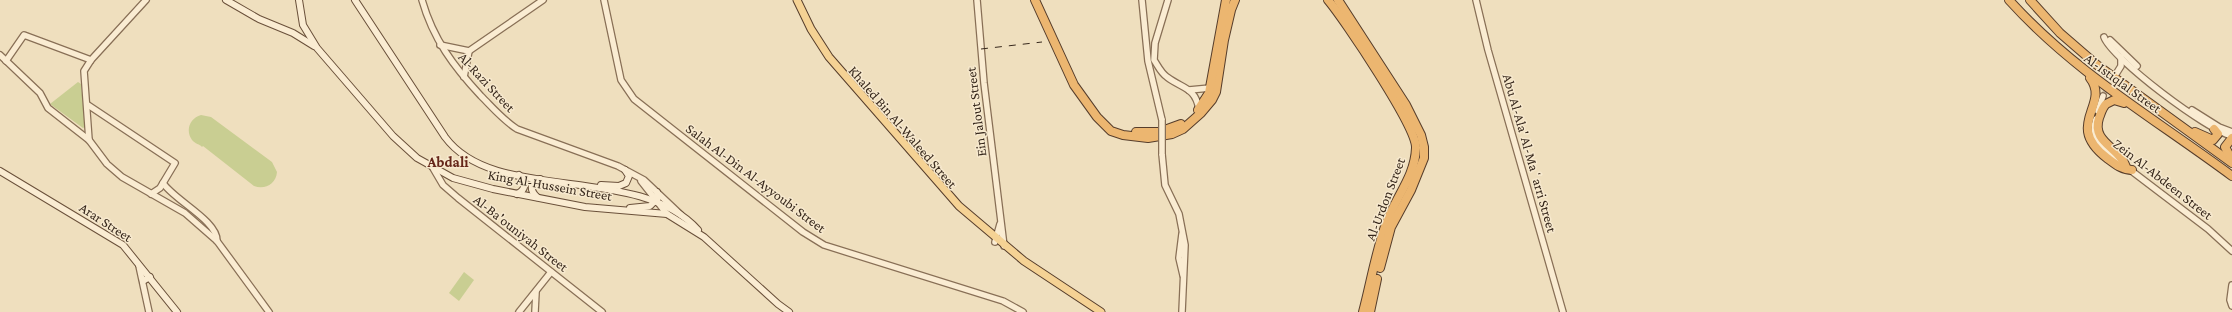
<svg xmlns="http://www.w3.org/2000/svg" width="2232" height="312" viewBox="0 0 2232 312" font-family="'Crimson Pro',serif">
<rect width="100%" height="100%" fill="#efdfbe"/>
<g fill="#c9ce92">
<path d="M78 82 81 84 85 127 83 128 50 104Z"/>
<path d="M201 115 211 117 272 162 277 172C276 184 265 190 254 186L203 146 202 147C200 144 195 144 192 140 185 130 190 118 201 115Z"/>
<path d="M464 272 474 280 459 301 449 293Z"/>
</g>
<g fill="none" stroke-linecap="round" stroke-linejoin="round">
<path stroke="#caba9e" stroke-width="5.5" stroke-dasharray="5.5 3" stroke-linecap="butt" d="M2103 96 2115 75"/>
<g stroke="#886f56" stroke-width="8">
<g id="tertiary">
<path d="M422 0C433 39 454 67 481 96 493 108 503 120 517 129L618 166 644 180 681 215"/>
<path d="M604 0 621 80 634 99 803 232 824 245 1003 301 1023 312"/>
<path d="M977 0 984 83 1004 246"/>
<path d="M1142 0 1148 61 1162 120"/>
<path d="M1168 0 1155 43 1154 60C1158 66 1161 73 1167 77 1183 89 1195 87 1199 109"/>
<path d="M1476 0 1488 50 1563 312"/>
<path d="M2104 37C2112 59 2208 131 2232 136"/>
<path d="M2110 40 2137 66"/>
<path d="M440 45 469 51 543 0"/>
<path d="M0 55 40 93 48 108 89 140 107 164 122 177 185 213 217 241 269 312"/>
<path d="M6 61 24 35 91 60"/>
<path d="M2116 74 2121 66V57"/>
<path d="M464 77 469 51"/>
<path d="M1189 90 1210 88"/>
<path d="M88 105 175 163 160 188 151 194"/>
<path d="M2192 110 2219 127 2232 132"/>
<path d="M2098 111 2103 96"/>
<path d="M2096 119C2088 141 2107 151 2122 163"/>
<path d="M89 140 84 71 91 60 146 0"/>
<path d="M1162 154 1165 185 1179 214 1185 245 1182 312"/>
<path d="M433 168 443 185 458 198 602 312"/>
<path d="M2129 169 2208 229 2232 251"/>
<path d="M641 181 667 214"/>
<path d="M163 183C174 200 218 221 217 241"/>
<path d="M1182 234 1179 258 1183 275"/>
<path d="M995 242 1000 224"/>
<path d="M139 266 149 312"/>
<path d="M2232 285 2230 300 2232 306"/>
<path d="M519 312 551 272"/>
<path d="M535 312 536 292"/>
</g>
</g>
<g stroke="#6a503a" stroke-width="8">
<g id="secondary">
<path d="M226 0 259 19 293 33 314 46"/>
<path d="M299 0 303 25 317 48 393 136 417 158 453 178 493 189 585 207 667 214 704 237 778 304 789 312"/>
<path d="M355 0 445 137C495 205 637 162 698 230"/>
<path d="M0 171 123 245 177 312"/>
<path d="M601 185 619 186 626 183 629 176 625 170"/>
<path d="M517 194C526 190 527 182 519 175"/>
<path d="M537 197C530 191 529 181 540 179"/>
<path d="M630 208 650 206 658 198 657 192"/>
<path d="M143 281 150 277"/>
</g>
</g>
<g stroke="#563d2b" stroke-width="9">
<path id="primary" d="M797 0 811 29 829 57 959 206 1024 261 1101 312"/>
</g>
<g stroke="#563d2b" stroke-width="10">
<g id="trunk">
<path d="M1035 0 1074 85 1097 117 1111 131 1123 135 1148 138 1172 134 1183 129 1201 113 1212 100 1216 92 1224 40 1231 10 1235 0"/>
<path d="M1328 0C1344 19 1417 127 1416 148 1415 176 1397 195 1387 221 1376 250 1371 282 1363 312"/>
<path d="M1338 0 1406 105 1421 135 1424 147V158L1411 190 1391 227 1380 268"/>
<path d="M2009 0C2075 73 2154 118 2232 176"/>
<path d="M2030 0 2060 33 2097 65 2232 163"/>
<path d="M2090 78C2111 105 2063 124 2107 158 2115 164 2122 170 2132 170"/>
<path d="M2124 103 2114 100 2106 104C2102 108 2101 113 2099 118 2091 143 2120 147 2126 167"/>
<path d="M1198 110 1209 93 1226 0"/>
<path d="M1136 132H1159L1181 124"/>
<path d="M2195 132 2213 140 2218 134 2214 129"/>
<path d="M2232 160 2225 147 2232 138"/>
<path d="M1370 312 1377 279"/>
</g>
</g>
<use href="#tertiary" stroke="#faecd2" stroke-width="5.5"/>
<use href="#secondary" stroke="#faecd2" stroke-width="6"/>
<use href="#primary" stroke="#f5d294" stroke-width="7"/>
<use href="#trunk" stroke="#ecb670" stroke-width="8"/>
<path stroke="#37281c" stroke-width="1" stroke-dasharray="7 7" stroke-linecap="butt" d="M981 49 1042 42"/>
<g stroke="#886f56" stroke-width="8" stroke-linecap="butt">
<path id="tertiary-bridge" d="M1162 120V154"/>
</g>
<use href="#tertiary-bridge" stroke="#faecd2" stroke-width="5.5"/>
</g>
<g text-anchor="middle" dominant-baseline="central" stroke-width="3" stroke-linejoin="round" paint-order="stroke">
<g font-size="14" fill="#37281c" stroke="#f7e9ce">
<text transform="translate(487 82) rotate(47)">Al-Razi Street</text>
<text transform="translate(2123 83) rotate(36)">Al-Istiqlal Street</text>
<text transform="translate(976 112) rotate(-97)">Ein Jalout Street</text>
<text transform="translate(903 127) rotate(49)">Khaled Bin Al-Waleed Street</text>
<text transform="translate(1530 153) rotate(74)">Abu Al-Ala' Al-Maʻarri Street</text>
<text transform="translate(756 178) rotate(37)">Salah Al-Din Al-Ayyoubi Street</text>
<text transform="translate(2163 179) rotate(38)">Zein Al-Abdeen Street</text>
<text transform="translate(550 185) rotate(10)">King Al-Hussein Street</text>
<text transform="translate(1385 199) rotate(-69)">Al-Urdon Street</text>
<text transform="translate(106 222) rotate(33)">Arar Street</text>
<text transform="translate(521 233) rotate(38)">Al-Ba'ouniyah Street</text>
</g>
<g font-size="15" font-weight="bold" fill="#652619" stroke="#f7e9ce">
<text x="448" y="162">Abdali</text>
</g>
</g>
</svg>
